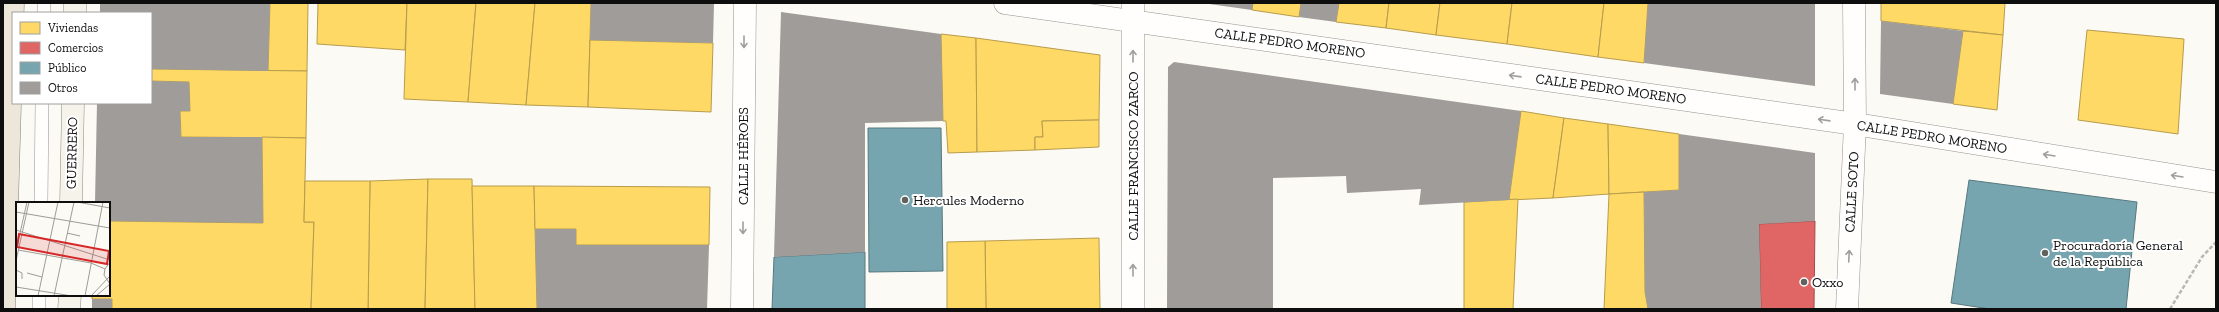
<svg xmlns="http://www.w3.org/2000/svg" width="2219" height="312" viewBox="0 0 2219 312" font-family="'Zilla Slab',serif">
<rect width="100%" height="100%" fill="#fcfaf4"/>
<g fill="#ffd966" stroke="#b79c4c">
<path d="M270 3H308L307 71H268Z"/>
<path d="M318 3H407L405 50 317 44Z"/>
<path d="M407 3H476L468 102 404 99Z"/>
<path d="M476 3H535L526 105 468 102Z"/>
<path d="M535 3H591L588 107 526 105Z"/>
<path d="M1253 3H1301L1299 17 1252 10Z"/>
<path d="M1339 3H1389L1386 28 1336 22Z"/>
<path d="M1389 3H1440L1436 35 1386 28Z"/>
<path d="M1440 3H1512L1507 44 1436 35Z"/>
<path d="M1512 3H1604L1598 57 1507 44Z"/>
<path d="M1604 3H1648L1644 63 1598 57Z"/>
<path d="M1881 3H2005L2003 35 1881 21Z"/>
<path d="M2087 30 2184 39 2178 134 2078 120Z"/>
<path d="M1963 31 2003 35 1997 110 1953 104Z"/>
<path d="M941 34 976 38 977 152 948 153 946 121H943Z"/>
<path d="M976 38 1100 55 1099 120 1042 121 1043 137H1035V150L977 152Z"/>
<path d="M590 40 713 43 711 112 588 107Z"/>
<path d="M151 69 307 71 306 138 181 137 180 111H190L189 82 151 81Z"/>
<path d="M1521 111 1564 118 1553 198 1509 200Z"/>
<path d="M1564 118 1608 124 1609 194 1553 198Z"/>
<path d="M1099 120V147L1035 150V137H1043L1042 121Z"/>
<path d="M1608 124 1679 134V190L1609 194Z"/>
<path d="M262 137 306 138 304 222H314L311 309H112V299H92V295H109V221L263 223Z"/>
<path d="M428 179 425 309H368L370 181Z"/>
<path d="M428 179H472L475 309H425Z"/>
<path d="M305 181H370L368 309H311L314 222H304Z"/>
<path d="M472 186H534L537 309H475Z"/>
<path d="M534 186 710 187 709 245H576V229H535Z"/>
<path d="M1644 192 1645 292 1648 309H1604L1609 194Z"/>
<path d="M1518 199 1513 309H1464V202Z"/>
<path d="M1099 238 1100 309H986L985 241Z"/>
<path d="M985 241 986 309H947V242Z"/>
</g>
<path fill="#e06666" stroke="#a14c4c" d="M1815 221 1814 309H1761L1759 224Z"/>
<g fill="#76a5af" stroke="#57787f">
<path d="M868 128H941L943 271 869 272Z"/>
<path d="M1969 180 2137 202 2126 309H1990L1951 303Z"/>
<path d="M865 252V309H772L774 257Z"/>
</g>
<g fill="#9f9c99">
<path d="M100 3H270L268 71 151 69V13H100Z"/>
<path d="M591 3H714L713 43 590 40Z"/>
<path d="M1202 3H1253L1252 10Z"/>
<path d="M1301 3H1339L1336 22 1299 17Z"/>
<path d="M1648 3H1815V86L1644 63Z"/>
<path d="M781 12 941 34 943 121 865 123V252L774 257Z"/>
<path d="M1881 21 1963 31 1953 104 1880 94Z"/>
<path d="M1174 62 1521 111 1509 200 1419 205 1421 189 1347 193 1346 176 1273 178V309H1167L1168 67Z"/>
<path d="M151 81 189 82 190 111H180L181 137H262L263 223 109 221V203H95L97 103H151Z"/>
<path d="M1679 134 1815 153V221L1759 224 1761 309H1648L1645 292 1644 192 1679 190Z"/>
<path d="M535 229H576V245H709L707 309H537Z"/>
<rect x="92" y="299" width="20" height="10"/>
</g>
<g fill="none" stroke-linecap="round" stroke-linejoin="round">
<g stroke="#959492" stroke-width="14">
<g id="service">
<path d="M44 13V3"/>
<path d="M41 203 42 103"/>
<path d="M39 309V295"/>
</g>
</g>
<g stroke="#959492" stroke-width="23">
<g id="minor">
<path d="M1005 3 1855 124 2216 182"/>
<path d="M742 309 745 3"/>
<path d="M1133 309V3"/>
<path d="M1847 309 1855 124 1854 3"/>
</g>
</g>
<g stroke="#8c8b88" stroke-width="23">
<g id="secondary">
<path d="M75 13V3"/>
<path d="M71 203 73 103"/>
<path d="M69 309 70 295"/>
</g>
</g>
<g stroke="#82827f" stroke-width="23">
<path id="primary" d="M4 309 13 3"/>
</g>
<path stroke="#b8b8b7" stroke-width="2.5" stroke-dasharray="4 2" stroke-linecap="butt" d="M2170 309 2202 257 2216 242"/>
<use href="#service" stroke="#fffefd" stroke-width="13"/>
<use href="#minor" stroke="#fffefd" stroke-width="22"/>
<use href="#secondary" stroke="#f5f3ea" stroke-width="22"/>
<use href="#primary" stroke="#ede7d9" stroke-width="22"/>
</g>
<defs><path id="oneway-shaft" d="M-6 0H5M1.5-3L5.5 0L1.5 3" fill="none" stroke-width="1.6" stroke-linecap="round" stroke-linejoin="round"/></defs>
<g stroke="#9f9e9d">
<use href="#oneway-shaft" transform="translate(744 42) rotate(90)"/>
<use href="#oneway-shaft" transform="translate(1133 56) rotate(-90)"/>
<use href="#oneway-shaft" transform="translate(1515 76) rotate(-172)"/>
<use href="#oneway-shaft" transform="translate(1855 84) rotate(-90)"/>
<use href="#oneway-shaft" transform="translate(1824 120) rotate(-172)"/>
<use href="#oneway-shaft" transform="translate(2049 155) rotate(-171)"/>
<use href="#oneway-shaft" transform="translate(2177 176) rotate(-171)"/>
<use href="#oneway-shaft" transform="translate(743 228) rotate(90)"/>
<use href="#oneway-shaft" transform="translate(1849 256) rotate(-87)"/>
<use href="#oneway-shaft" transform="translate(1133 270) rotate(-90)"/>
</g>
<g fill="#61615e" stroke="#fff" stroke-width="1.5">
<circle cx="905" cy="200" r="4"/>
<circle cx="2045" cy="253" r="4"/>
<circle cx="1804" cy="282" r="4"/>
</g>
<g text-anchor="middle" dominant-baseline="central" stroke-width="4" stroke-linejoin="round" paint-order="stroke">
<g font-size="14" fill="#0e0e0e" stroke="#fff">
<text transform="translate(1290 43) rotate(8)">CALLE PEDRO MORENO</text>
<text transform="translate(1611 89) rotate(8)">CALLE PEDRO MORENO</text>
<text transform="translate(1932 137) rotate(9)">CALLE PEDRO MORENO</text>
<text transform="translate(72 153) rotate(-89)">GUERRERO</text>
<text transform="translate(743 156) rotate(-90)">CALLE HÉROES</text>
<text transform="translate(1133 156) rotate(-90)">CALLE FRANCISCO ZARCO</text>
<text transform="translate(1852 192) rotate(-87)">CALLE SOTO</text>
</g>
<g font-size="14" fill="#0e0e0e" stroke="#fff" text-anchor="start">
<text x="913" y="200">Hercules Moderno</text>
<text x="2053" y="245">Procuradoría General<tspan x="2053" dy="16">de la República</tspan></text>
<text x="1812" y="282">Oxxo</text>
</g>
</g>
<g transform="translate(16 202)">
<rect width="94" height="94" fill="#fcfaf4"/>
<path fill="none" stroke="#9d9c98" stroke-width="1" d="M61 0 94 6M0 10 94 26M0 28 94 58M51 31 64 34M2 48 75 61 89 67M0 49 11 0M0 59 13 0M0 68 6 71V77M11 71 26 75M94 82 88 73 89 67 94 60M0 85 56 94M22 94 42 0M38 94 58 0M69 94 87 0M75 94 94 74M80 94 94 82"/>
<path fill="#d62828" fill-opacity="0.15" stroke="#d62828" stroke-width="2" d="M3 32 93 49 91 62 1 45Z"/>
<rect width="94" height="94" fill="none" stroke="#0e0e0e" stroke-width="2"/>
</g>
<rect width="2219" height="312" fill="none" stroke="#0e0e0e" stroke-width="8"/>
<rect x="12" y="12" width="140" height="92" fill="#ffffff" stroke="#9f9f9f"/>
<rect x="20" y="22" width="20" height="12" fill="#ffd966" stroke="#9f9f9f"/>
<text x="48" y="32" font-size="12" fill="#0e0e0e">Viviendas</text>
<rect x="20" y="42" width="20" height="12" fill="#e06666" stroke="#9f9f9f"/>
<text x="48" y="52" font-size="12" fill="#0e0e0e">Comercios</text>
<rect x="20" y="62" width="20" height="12" fill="#76a5af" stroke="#9f9f9f"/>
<text x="48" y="72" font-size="12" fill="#0e0e0e">Público</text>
<rect x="20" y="82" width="20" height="12" fill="#9f9c99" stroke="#9f9f9f"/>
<text x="48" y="92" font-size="12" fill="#0e0e0e">Otros</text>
</svg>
